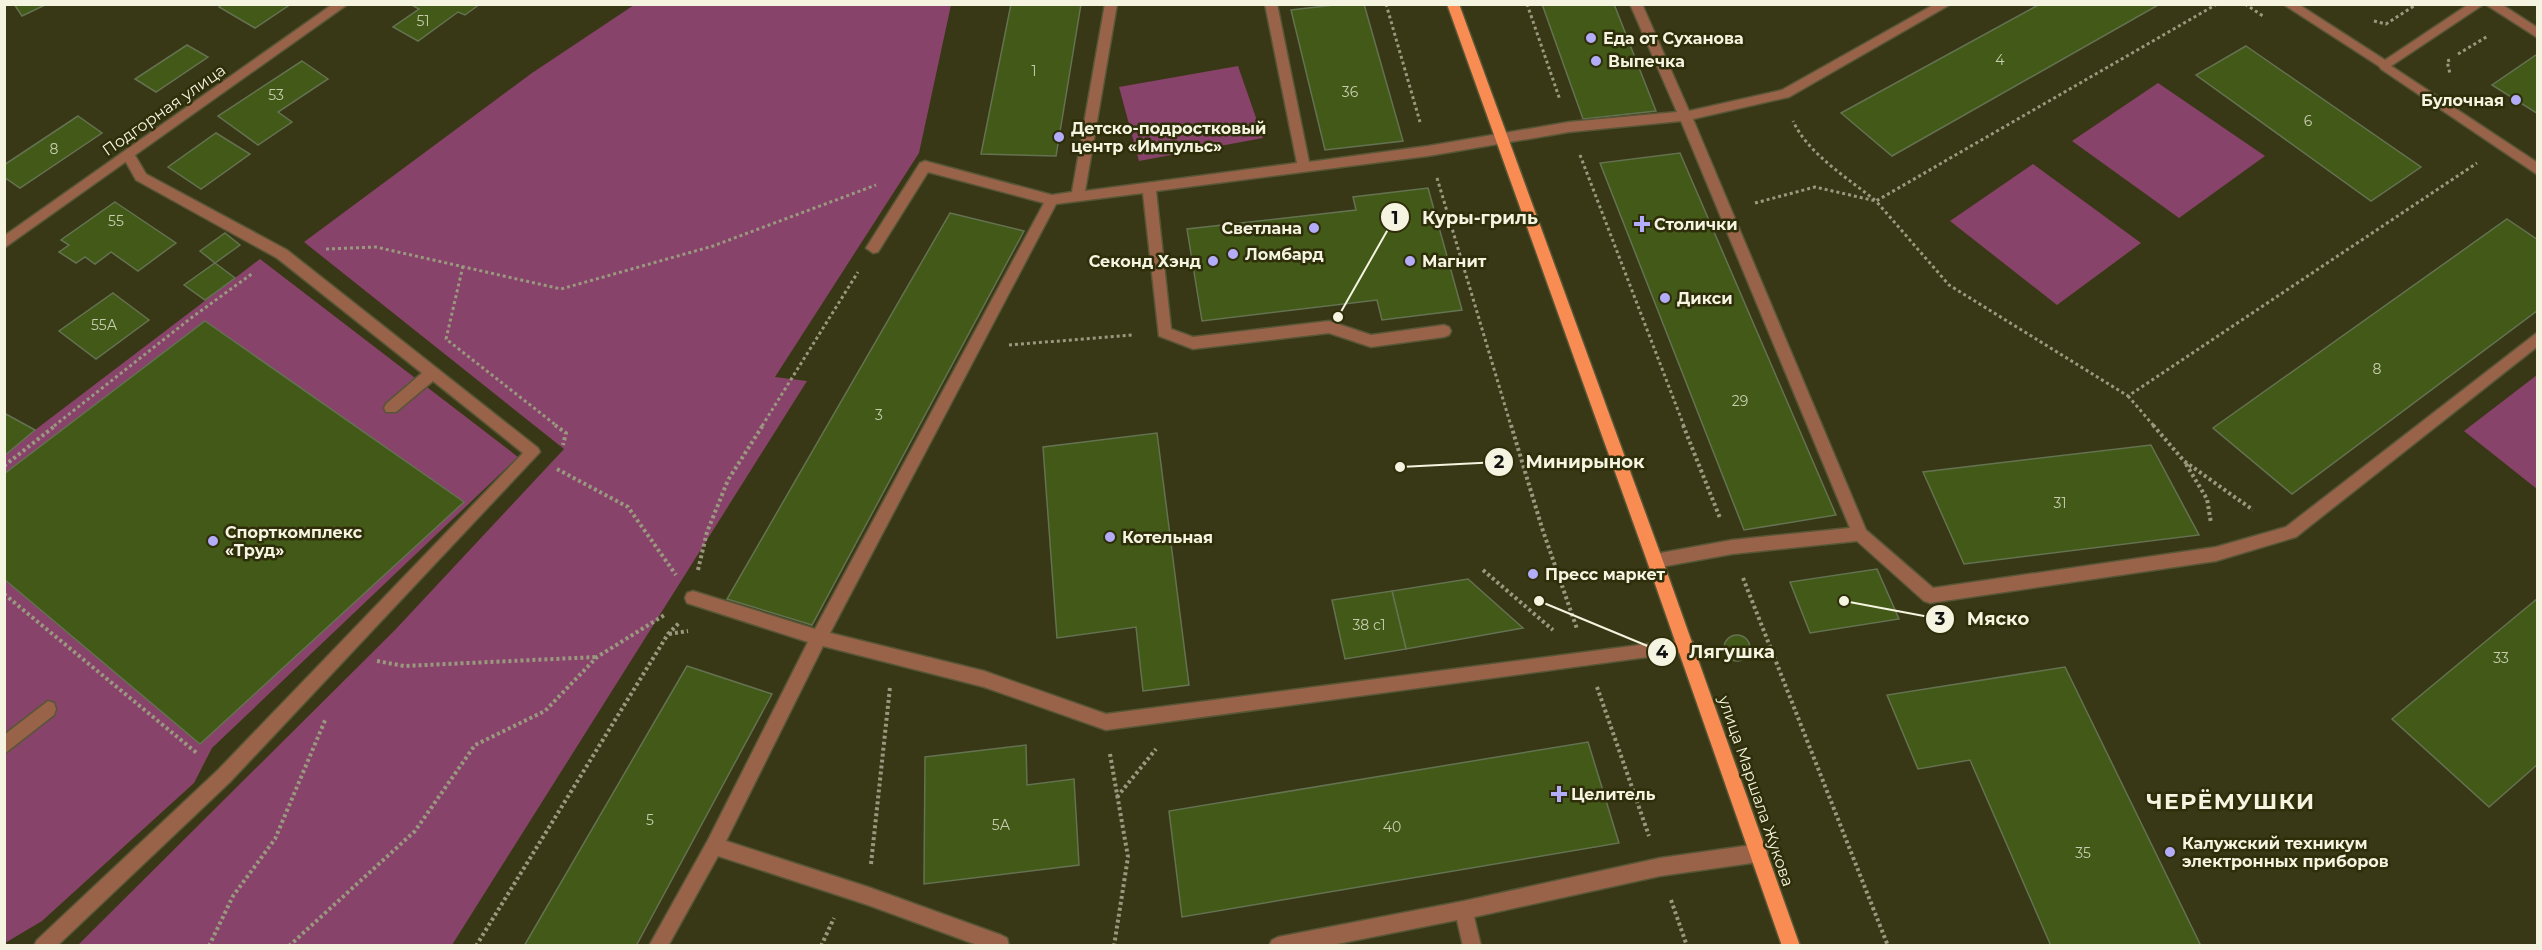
<svg xmlns="http://www.w3.org/2000/svg" width="2542" height="950" viewBox="0 0 2542 950" font-family="Montserrat,sans-serif">
<rect width="100%" height="100%" fill="#393816"/>
<g fill="#874369">
<path d="M634 5H951L919 153 775 377 807 381 452 945H78L395 630 564 449 304 242 532 73Z"/>
<path d="M1238 66 1263 138 1139 161 1119 87Z"/>
<path d="M2158 83 2265 156 2179 218 2072 141Z"/>
<path d="M2033 164 2141 243 2057 305 1950 221Z"/>
<path d="M260 259 518 457 212 748 194 783 42 921 5 943 4 456 35 430Z"/>
<path d="M2537 375V489L2464 431Z"/>
</g>
<g fill="#425918" stroke="#647251" stroke-width="1.5">
<path d="M14 4H47L22 16Z"/>
<path d="M223 4H291L255 28 219 7Z"/>
<path d="M410 4H480L465 15 458 12 418 41 393 27 419 9Z"/>
<path d="M1011 4H1081L1056 156 981 154Z"/>
<path d="M1343 4H1364L1403 141 1325 150 1291 10Z"/>
<path d="M1542 4H1614L1656 111 1583 119Z"/>
<path d="M2040 4H2160L1892 156 1841 113Z"/>
<path d="M187 45 208 57 156 92 135 79Z"/>
<path d="M2246 46 2421 167 2371 201 2196 75Z"/>
<path d="M2536 55H2538V114L2492 85Z"/>
<path d="M302 61 328 79 278 112 292 122 258 145 218 116Z"/>
<path d="M78 116 102 133 20 188 4 177V165Z"/>
<path d="M216 133 250 154 201 189 168 167Z"/>
<path d="M1680 153 1836 515 1744 530 1600 163Z"/>
<path d="M1428 188 1462 310 1382 320 1377 300 1202 321 1187 229 1356 210 1353 197Z"/>
<path d="M115 202 176 243 138 271 111 252 95 264 85 257 76 263 59 252 69 245 61 240Z"/>
<path d="M950 213 1024 231 812 625 727 599Z"/>
<path d="M2507 219 2538 240V310L2292 494 2213 428Z"/>
<path d="M225 233 240 245 215 263 200 251Z"/>
<path d="M215 263 235 278 205 300 184 285Z"/>
<path d="M113 293 149 320 96 359 59 331Z"/>
<path d="M205 321 464 502 200 744 4 579V474Z"/>
<path d="M4 413 35 430 4 456Z"/>
<path d="M1157 433 1189 685 1143 691 1136 627 1057 638 1043 447Z"/>
<path d="M2151 445 2199 535 1964 564 1923 472Z"/>
<path d="M1877 569 1899 619 1810 633 1790 582Z"/>
<path d="M1468 579 1523 628 1406 649 1392 591Z"/>
<path d="M1392 591 1406 649 1345 659 1332 600Z"/>
<path d="M2538 598V764L2489 807 2392 719Z"/>
<circle cx="1737" cy="648" r="13"/>
<path d="M687 666 772 694 636 946H524Z"/>
<path d="M2065 667 2201 946H2051L1970 760 1918 769 1887 695Z"/>
<path d="M1588 742 1619 843 1182 917 1169 811Z"/>
<path d="M1026 745 1027 785 1074 779 1079 865 924 884 925 757Z"/>
</g>
<g fill="none" stroke-linecap="round" stroke-linejoin="round">
<g stroke="#575636" stroke-width="3">
<g id="service">
<path d="M1105 4H1117L1085 191 1297 163 1265 4H1277L1309 162 1428 146 1569 122 1677 112 1630 4H1642L1689 111 1782 90 1935 4H1951L1789 97 1693 119 1866 530 1933 588 2216 547 2286 527 2538 332V346L2296 537 2216 561 1930 603 1924 601 1857 541 1732 554 1655 568 1649 566 1647 561 1649 556 1655 554 1732 540 1850 528 1681 121 1569 132 1428 156 1156 191 1171 329 1193 337 1329 321 1371 335 1444 325 1449 327 1451 331 1449 335 1444 337 1371 347 1329 333 1193 349 1159 336 1143 193 1056 204 830 633 984 671 1106 714 1686 639 1692 641 1694 646 1692 651 1106 730 984 687 823 646 726 841 868 887 1001 935 1007 938 1009 946H980L868 905 718 856 668 946H649L708 840 808 642 687 603 685 598 687 593 693 591 815 629 1044 203 928 172 878 252 873 253 866 248 920 163 925 161 1052 195 1072 192Z"/>
<path d="M2485 4H2501L2538 28V38Z"/>
<path d="M128 150 133 152 146 174 287 250 538 448 540 452 230 782 57 946H34L37 940 218 770 523 453 433 381 396 412H386L384 408 386 404 422 373 277 258 136 180 122 155Z"/>
<path d="M48 701 54 703 56 709 54 715 4 754V735Z"/>
<path d="M1759 844 1765 847 1768 853 1765 859 1759 862 1660 876 1474 917 1481 946H1463L1457 920 1327 946H1269L1272 940 1278 937 1464 901 1660 858Z"/>
</g>
</g>
<g stroke="#575636" stroke-width="3">
<g id="minor">
<path d="M333 4H348L4 248V236Z"/>
<path d="M2385 62 2538 163V175L2381 69 2379 66 2381 63Z"/>
</g>
</g>
<g stroke="#575636" stroke-width="3">
<path id="tertiary" d="M2283 4H2298L2385 60 2469 4H2484L2385 70Z"/>
</g>
<g stroke="#575636" stroke-width="3">
<path id="primary" d="M1447 4H1459L1663 561 1800 946H1782L1647 561Z"/>
</g>
<g stroke="#9a997f" stroke-width="3" stroke-dasharray="3 3" stroke-linecap="butt">
<path d="M1386 4 1420 122"/>
<path d="M1527 4 1560 100"/>
<path d="M2217 4 1876 201 1949 285 2128 396 2477 163"/>
<path d="M2245 4 2263 16"/>
<path d="M2374 21 2386 24 2417 4"/>
<path d="M2458 54 2488 36"/>
<path d="M2450 60 2447 61 2450 74"/>
<path d="M1580 155 1684 426"/>
<path d="M1437 178 1511 426"/>
<path d="M1755 203 1815 187 1876 201C1848 178 1809 155 1793 121"/>
<path d="M326 249 376 247 561 289 713 246 876 185"/>
<path d="M463 266 446 339 557 426"/>
<path d="M1009 345 1133 335"/>
<path d="M2128 396 2154 426"/>
<path d="M54 426 191 318 253 273"/>
<path d="M762 426 858 272"/>
</g>
<g stroke="#9a997f" stroke-width="4" stroke-dasharray="3 3" stroke-linecap="butt">
<path d="M555 425 566 433 563 445"/>
<path d="M1511 425 1542 528 1577 629"/>
<path d="M1683 425 1720 518"/>
<path d="M2153 425 2184 461 2253 510"/>
<path d="M2186 464 2207 499 2211 523"/>
<path d="M4 466 56 425"/>
<path d="M557 469 628 507 676 575"/>
<path d="M698 570 707 532 728 480 763 425"/>
<path d="M1483 570 1553 630"/>
<path d="M1743 578 1888 946"/>
<path d="M4 594 198 754"/>
<path d="M669 634 688 631"/>
<path d="M377 661 404 666 597 657"/>
<path d="M1597 687 1649 836"/>
<path d="M1110 754 1128 857 1114 946"/>
<path d="M1117 797 1156 749"/>
<path d="M871 864 890 687"/>
<path d="M1671 900 1687 946"/>
<path d="M209 946 233 896 275 839 326 718"/>
<path d="M289 946 415 831 475 745 545 711 597 657 666 614"/>
<path d="M476 946 668 634 679 623"/>
<path d="M821 946 834 918"/>
</g>
<use href="#service" fill="#996349" fill-rule="evenodd"/>
<use href="#minor" fill="#996349" fill-rule="evenodd"/>
<use href="#tertiary" fill="#996349" fill-rule="evenodd"/>
<use href="#primary" fill="#f98c52" fill-rule="evenodd"/>
</g>
<g fill="#b3adf9" stroke="#2f2e0b" stroke-width="2">
<circle cx="1591" cy="38" r="6"/>
<circle cx="1596" cy="61" r="6"/>
<circle cx="2516" cy="100" r="6"/>
<circle cx="1059" cy="137" r="6"/>
<path d="M1639 215h6v6h6v6h-6v6h-6v-6h-6v-6h6z"/>
<circle cx="1314" cy="228" r="6"/>
<circle cx="1233" cy="254" r="6"/>
<circle cx="1213" cy="261" r="6"/>
<circle cx="1410" cy="261" r="6"/>
<circle cx="1665" cy="298" r="6"/>
<circle cx="1110" cy="537" r="6"/>
<circle cx="213" cy="541" r="6"/>
<circle cx="1533" cy="574" r="6"/>
<path d="M1556 785h6v6h6v6h-6v6h-6v-6h-6v-6h6z"/>
<circle cx="2170" cy="852" r="6"/>
</g>
<g text-anchor="middle" dominant-baseline="central" stroke-width="5" stroke-linejoin="round" paint-order="stroke">
<g font-size="14" fill="#c8cdae">
<text x="423" y="21">51</text>
<text x="2000" y="60">4</text>
<text x="1034" y="71">1</text>
<text x="1350" y="92">36</text>
<text x="276" y="95">53</text>
<text x="2308" y="121">6</text>
<text x="54" y="149">8</text>
<text x="116" y="221">55</text>
<text x="104" y="325">55А</text>
<text x="2377" y="369">8</text>
<text x="1740" y="401">29</text>
<text x="879" y="415">3</text>
<text x="2060" y="503">31</text>
<text x="1369" y="625">38 с1</text>
<text x="2501" y="658">33</text>
<text x="650" y="820">5</text>
<text x="1001" y="825">5А</text>
<text x="1392" y="827">40</text>
<text x="2083" y="853">35</text>
</g>
<g font-size="16" font-weight="bold" fill="#f4f4e0" stroke="#2f2e0b" text-anchor="start">
<text x="1603" y="38">Еда от Суханова</text>
<text x="1608" y="61">Выпечка</text>
<text x="2504" y="100" text-anchor="end">Булочная</text>
<text x="1071" y="128">Детско-подростковый<tspan x="1071" dy="18">центр «Импульс»</tspan></text>
<text x="1654" y="224">Столички</text>
<text x="1302" y="228" text-anchor="end">Светлана</text>
<text x="1245" y="254">Ломбард</text>
<text x="1201" y="261" text-anchor="end">Секонд Хэнд</text>
<text x="1422" y="261">Магнит</text>
<text x="1677" y="298">Дикси</text>
<text x="225" y="532">Спорткомплекс<tspan x="225" dy="18">«Труд»</tspan></text>
<text x="1122" y="537">Котельная</text>
<text x="1545" y="574">Пресс маркет</text>
<text x="1571" y="794">Целитель</text>
<text x="2182" y="843">Калужский техникум<tspan x="2182" dy="18">электронных приборов</tspan></text>
</g>
<g font-size="16" fill="#f4f4e0" stroke="#2f2e0b">
<text transform="translate(164 110) rotate(-35)">Подгорная улица</text>
<text transform="translate(1756 791) rotate(71)">улица Маршала Жукова</text>
</g>
<g font-size="22" font-weight="bold" letter-spacing="1.5" fill="#f4f4e0" stroke="#2f2e0b">
<text x="2231" y="801">ЧЕРЁМУШКИ</text>
</g>
</g>
<path fill="none" stroke="#f4f4e0" stroke-width="2" d="M1338 317L1395 217M1400 467L1499 462M1844 601L1940 619M1539 601L1662 652"/>
<g fill="#f4f4e0" stroke="#2f2e0b" stroke-width="2">
<circle cx="1338" cy="317" r="6"/>
<circle cx="1400" cy="467" r="6"/>
<circle cx="1844" cy="601" r="6"/>
<circle cx="1539" cy="601" r="6"/>
<circle cx="1395" cy="217" r="15"/>
<circle cx="1499" cy="462" r="15"/>
<circle cx="1940" cy="619" r="15"/>
<circle cx="1662" cy="652" r="15"/>
</g>
<g font-size="18" text-anchor="middle" font-weight="bold" fill="#111">
<text x="1395" y="224">1</text>
<text x="1499" y="468">2</text>
<text x="1940" y="625">3</text>
<text x="1662" y="658">4</text>
</g>
<g font-size="18" text-anchor="middle" font-weight="bold" fill="#f4f4e0" stroke="#2f2e0b" stroke-width="5" stroke-linejoin="round" paint-order="stroke">
<text x="1480" y="224">Куры-гриль</text>
<text x="1585" y="468">Минирынок</text>
<text x="1998" y="625">Мяско</text>
<text x="1732" y="658">Лягушка</text>
</g>
<rect width="2542" height="950" fill="none" stroke="#f4f4e0" stroke-width="12"/>
</svg>
